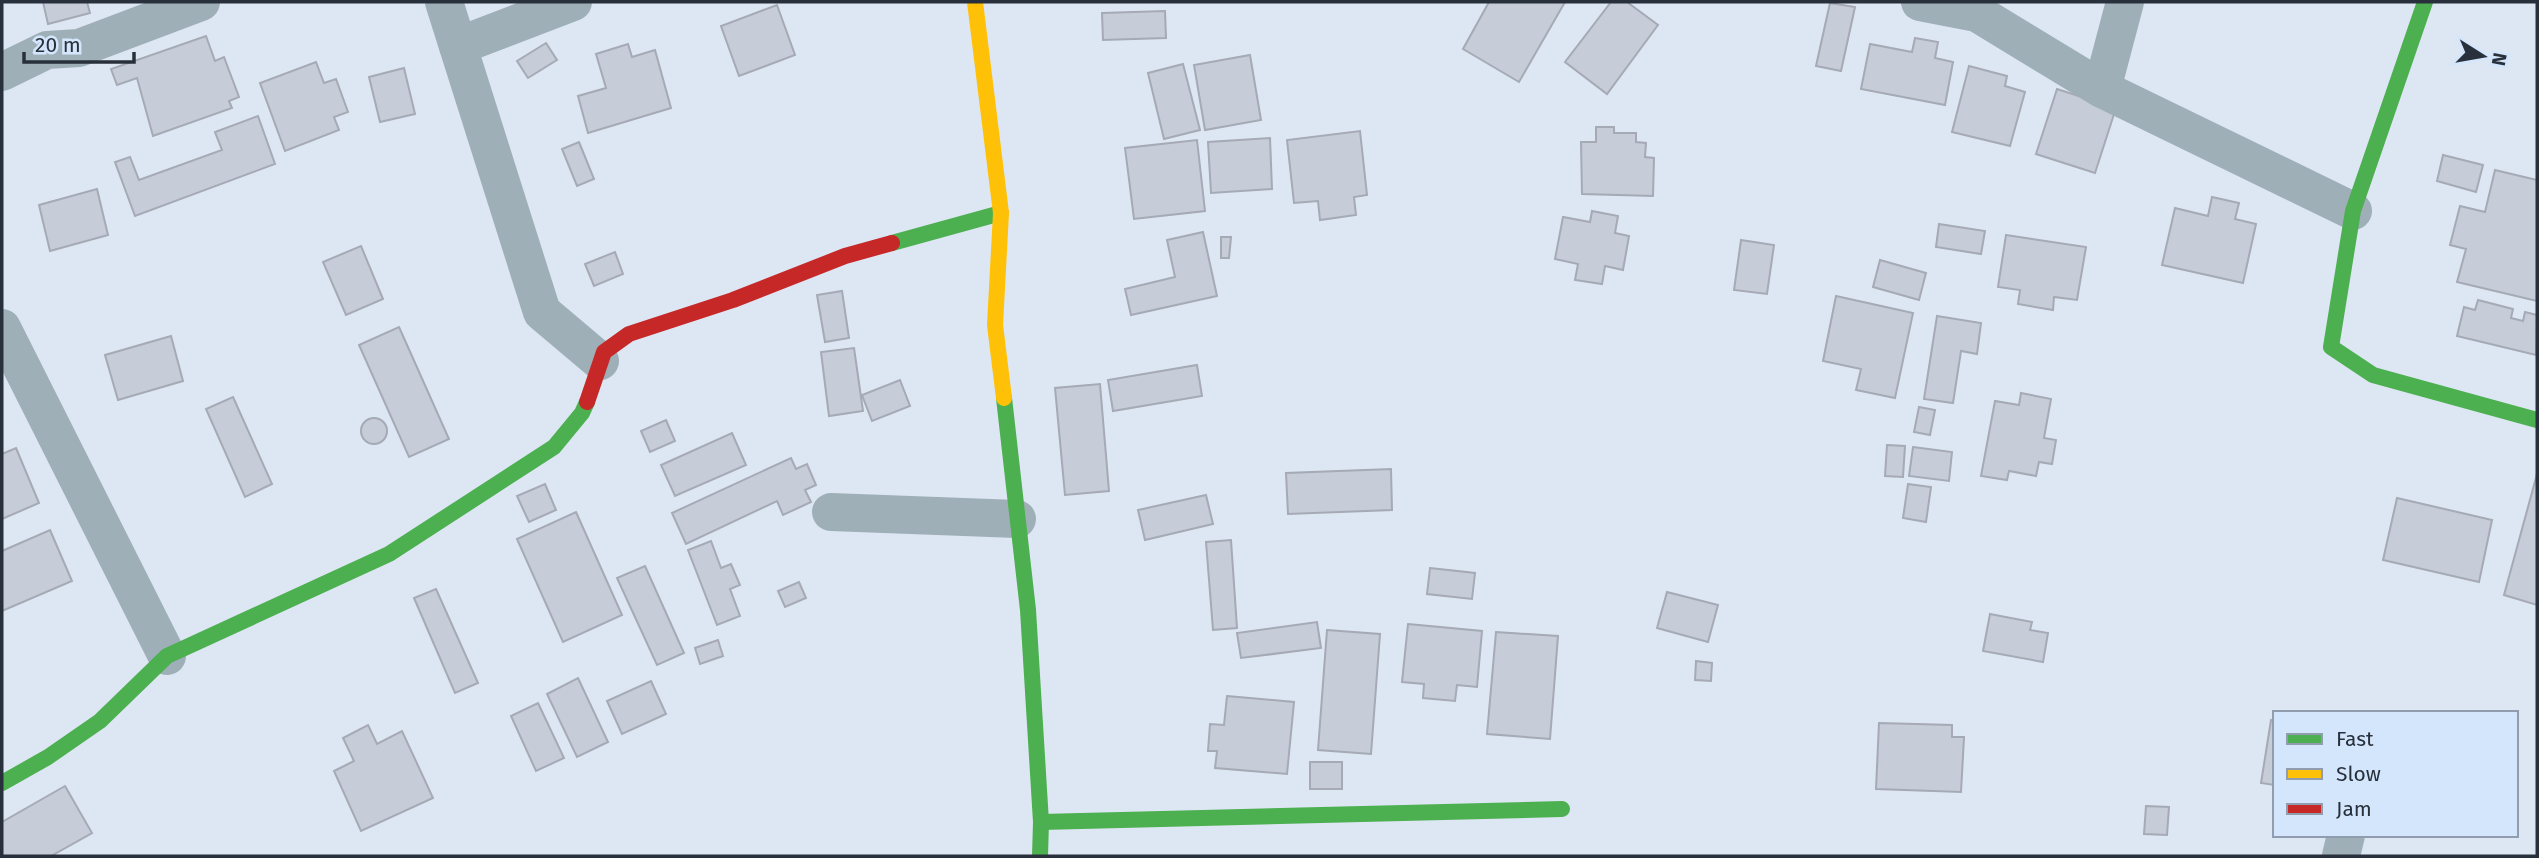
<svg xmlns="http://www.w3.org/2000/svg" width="2539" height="858" viewBox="0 0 2539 858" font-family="'Fira Sans',sans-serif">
<rect width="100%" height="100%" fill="#dde7f3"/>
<g fill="#c6ccd8" stroke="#a5aab5" stroke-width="2">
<path d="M43 2H87L90 13 48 24Z"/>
<path d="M1489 2H1565L1519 82 1463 49Z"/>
<path d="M1611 2H1627L1658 25 1607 94 1565 62Z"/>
<path d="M1830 3 1855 7 1841 71 1816 66Z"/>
<path d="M777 5 795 55 739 76 721 26Z"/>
<path d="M1165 11 1166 38 1103 40 1102 13Z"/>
<path d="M206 36 215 61 224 57 239 97 229 101 232 108 153 136 137 78 117 85 111 69Z"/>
<path d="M1915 38 1938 42 1935 58 1953 62 1945 105 1861 89 1870 44 1912 52Z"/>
<path d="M546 43 557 60 528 78 517 61Z"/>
<path d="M628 44 632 57 655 50 671 108 588 133 578 96 606 88 596 54Z"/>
<path d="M1250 55 1261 120 1205 130 1194 65Z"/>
<path d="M316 62 324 83 336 79 348 112 334 117 339 130 285 151 260 83Z"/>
<path d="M1183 64 1200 130 1164 139 1148 73Z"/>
<path d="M1969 66 2007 76 2005 86 2025 92 2010 146 1952 132Z"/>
<path d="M404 68 415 114 380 122 369 77Z"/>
<path d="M2057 89 2116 108 2095 173 2036 154Z"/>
<path d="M258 116 275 164 135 216 115 162 130 157 139 180 222 150 215 132Z"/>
<path d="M1596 127H1614V133H1636V142L1646 143 1645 157 1654 158 1653 196 1582 194 1581 142H1596Z"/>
<path d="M1360 131 1367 195 1354 197 1356 215 1320 220 1318 201 1294 203 1287 140Z"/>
<path d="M1270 138 1272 189 1211 193 1208 142Z"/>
<path d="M1197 140 1205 211 1134 219 1125 148Z"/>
<path d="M579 142 594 179 577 186 562 149Z"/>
<path d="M2443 155 2483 165 2476 192 2437 181Z"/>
<path d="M2495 170 2537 180V301L2457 282 2466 249 2450 245 2460 206 2485 212Z"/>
<path d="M97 189 108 235 50 251 39 205Z"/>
<path d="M2212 197 2239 203 2235 219 2256 224 2243 283 2162 265 2175 208 2208 216Z"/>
<path d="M1592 211 1618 216 1615 233 1629 236 1623 270 1605 266 1602 284 1575 280 1578 264 1555 259 1563 217 1590 222Z"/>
<path d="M1939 224 1985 231 1981 254 1936 247Z"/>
<path d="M1203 232 1217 296 1131 315 1125 289 1175 277 1167 240Z"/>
<path d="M2006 235 2086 247 2077 300 2054 297 2053 310 2018 304 2020 290 1998 287Z"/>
<path d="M1221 237H1231L1229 258H1221Z"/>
<path d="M1741 240 1774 245 1767 294 1734 290Z"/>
<path d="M361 246 383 299 346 315 323 262Z"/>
<path d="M615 252 623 274 594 286 585 264Z"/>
<path d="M1880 260 1926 273 1919 300 1873 287Z"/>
<path d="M842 291 849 338 825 342 817 295Z"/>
<path d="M1836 296 1913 313 1895 398 1856 390 1861 369 1823 361Z"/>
<path d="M2478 300 2513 309 2511 318 2523 321 2525 312 2537 315 2536 355 2457 336 2464 307 2475 310Z"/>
<path d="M1937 316 1981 323 1977 354 1961 351 1953 403 1924 399Z"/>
<path d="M399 327 449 439 409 457 359 345Z"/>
<path d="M171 336 183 381 118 400 105 355Z"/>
<path d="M854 348 863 411 829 416 821 352Z"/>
<path d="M1197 365 1202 396 1113 411 1108 380Z"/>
<path d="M900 380 910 406 872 421 862 395Z"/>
<path d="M1100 384 1109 491 1065 495 1055 388Z"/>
<path d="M2021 393 2051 399 2044 438 2056 440 2052 464 2039 462 2036 476 2009 471 2007 480 1981 476 1995 401 2019 405Z"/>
<path d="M233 397 272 484 245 497 206 409Z"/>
<path d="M1919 407 1935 410 1930 435 1914 432Z"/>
<circle cx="374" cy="431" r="13"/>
<path d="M666 420 675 441 650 452 641 431Z"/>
<path d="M732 433 746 465 675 496 661 465Z"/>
<path d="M1887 445 1905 446 1903 477 1885 476Z"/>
<path d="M1913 447 1952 452 1949 481 1909 476Z"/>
<path d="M16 448 39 503 2 519V454Z"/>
<path d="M791 458 796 469 807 464 816 485 805 490 811 502 783 515 777 501 686 544 672 513Z"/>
<path d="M1391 469 1392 510 1288 514 1286 473Z"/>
<path d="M2537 474V605L2504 595Z"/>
<path d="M545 484 556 510 529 522 517 496Z"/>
<path d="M1908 484 1931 487 1926 522 1903 518Z"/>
<path d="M1206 495 1213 524 1145 540 1138 510Z"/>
<path d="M2397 498 2492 520 2479 582 2383 560Z"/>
<path d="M576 512 622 615 563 642 517 539Z"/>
<path d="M50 530 72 581 2 611V551Z"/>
<path d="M1231 540 1237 628 1213 630 1206 542Z"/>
<path d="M711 541 721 568 731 564 740 585 730 589 740 616 717 625 688 550Z"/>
<path d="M645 566 684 653 657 665 617 578Z"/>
<path d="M1430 568 1475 573 1472 599 1427 594Z"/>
<path d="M799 582 806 598 785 607 778 591Z"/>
<path d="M436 589 478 683 455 693 414 598Z"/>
<path d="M1667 592 1718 605 1708 642 1657 628Z"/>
<path d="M1990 614 2032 622 2030 630 2048 633 2043 662 1983 651Z"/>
<path d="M1317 622 1321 648 1241 658 1237 633Z"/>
<path d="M1408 624 1482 631 1477 687 1457 685 1455 701 1423 698 1424 684 1402 682Z"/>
<path d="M1327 630 1380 634 1371 754 1318 750Z"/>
<path d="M1496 632 1558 636 1550 739 1487 734Z"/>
<path d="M718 640 723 656 700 664 695 648Z"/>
<path d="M1696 661 1712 663 1711 681 1695 680Z"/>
<path d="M578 678 608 742 577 757 547 694Z"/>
<path d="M651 681 666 714 622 734 607 701Z"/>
<path d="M1227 696 1294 702 1287 774 1215 768 1217 751H1208L1210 724 1224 725Z"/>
<path d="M538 703 564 758 536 771 511 716Z"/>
<path d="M2271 720 2275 721V785L2261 783Z"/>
<path d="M1879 723 1952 725V737H1964L1961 792 1876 789Z"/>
<path d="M368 725 377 744 402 731 433 798 361 831 334 771 354 761 343 738Z"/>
<rect x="1310" y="762" width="32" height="27"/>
<path d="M65 786 92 833 51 856H2V822Z"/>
<path d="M2146 806 2169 807 2167 835 2144 834Z"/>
</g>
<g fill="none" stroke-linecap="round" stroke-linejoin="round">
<g stroke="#9fafb8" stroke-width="38">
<path d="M444 2 542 312 600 361"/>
<path d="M1920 2 1977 13 2102 89 2353 211"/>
<path d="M458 46 573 2"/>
<path d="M2 72 47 50 79 48 201 2"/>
<path d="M2102 89 2125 2"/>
<path d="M2 328 167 656"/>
<path d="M831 512 1017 519"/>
<path d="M2341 856 2346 835"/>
</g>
<g stroke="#4caf50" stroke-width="16">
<path d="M2425 2 2353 211 2331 347 2373 375 2537 420"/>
<path d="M892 243 1001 213"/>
<path d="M1004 398 1028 610 1041 822 1040 856"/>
<path d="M2 783 48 757 100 721 167 656 389 554 554 447 582 413 587 402"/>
<path d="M1041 822 1562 809"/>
</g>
<path stroke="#ffc107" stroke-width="16" d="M975 2 1001 213 995 325 1004 398"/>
<path stroke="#c62828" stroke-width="16" d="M587 402 604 352 629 334 733 300 845 256 892 243"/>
</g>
<rect width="2539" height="858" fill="none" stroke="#28303b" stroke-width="7"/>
<rect x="2273" y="711" width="245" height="126" fill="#d4e6fc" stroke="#8f9daf" stroke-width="2"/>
<rect x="2287" y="734" width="35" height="10" fill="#4caf50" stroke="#8f9daf" stroke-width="2"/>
<text x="2336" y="746" font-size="21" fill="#28303b">Fast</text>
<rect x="2287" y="769" width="35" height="10" fill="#ffc107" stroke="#8f9daf" stroke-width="2"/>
<text x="2336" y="781" font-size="21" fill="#28303b">Slow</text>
<rect x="2287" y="804" width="35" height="10" fill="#c62828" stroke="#8f9daf" stroke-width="2"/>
<text x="2336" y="816" font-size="21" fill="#28303b">Jam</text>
<g transform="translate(2483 56) rotate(101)" stroke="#d4e6fc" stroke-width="5" paint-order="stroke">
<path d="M0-5L12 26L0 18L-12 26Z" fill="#28303b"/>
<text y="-10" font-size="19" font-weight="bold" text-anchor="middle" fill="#28303b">N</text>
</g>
<path d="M24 52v10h110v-10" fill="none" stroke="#28303b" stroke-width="3.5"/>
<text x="35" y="52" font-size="21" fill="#28303b" stroke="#d4e6fc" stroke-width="5" paint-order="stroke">20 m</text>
</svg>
